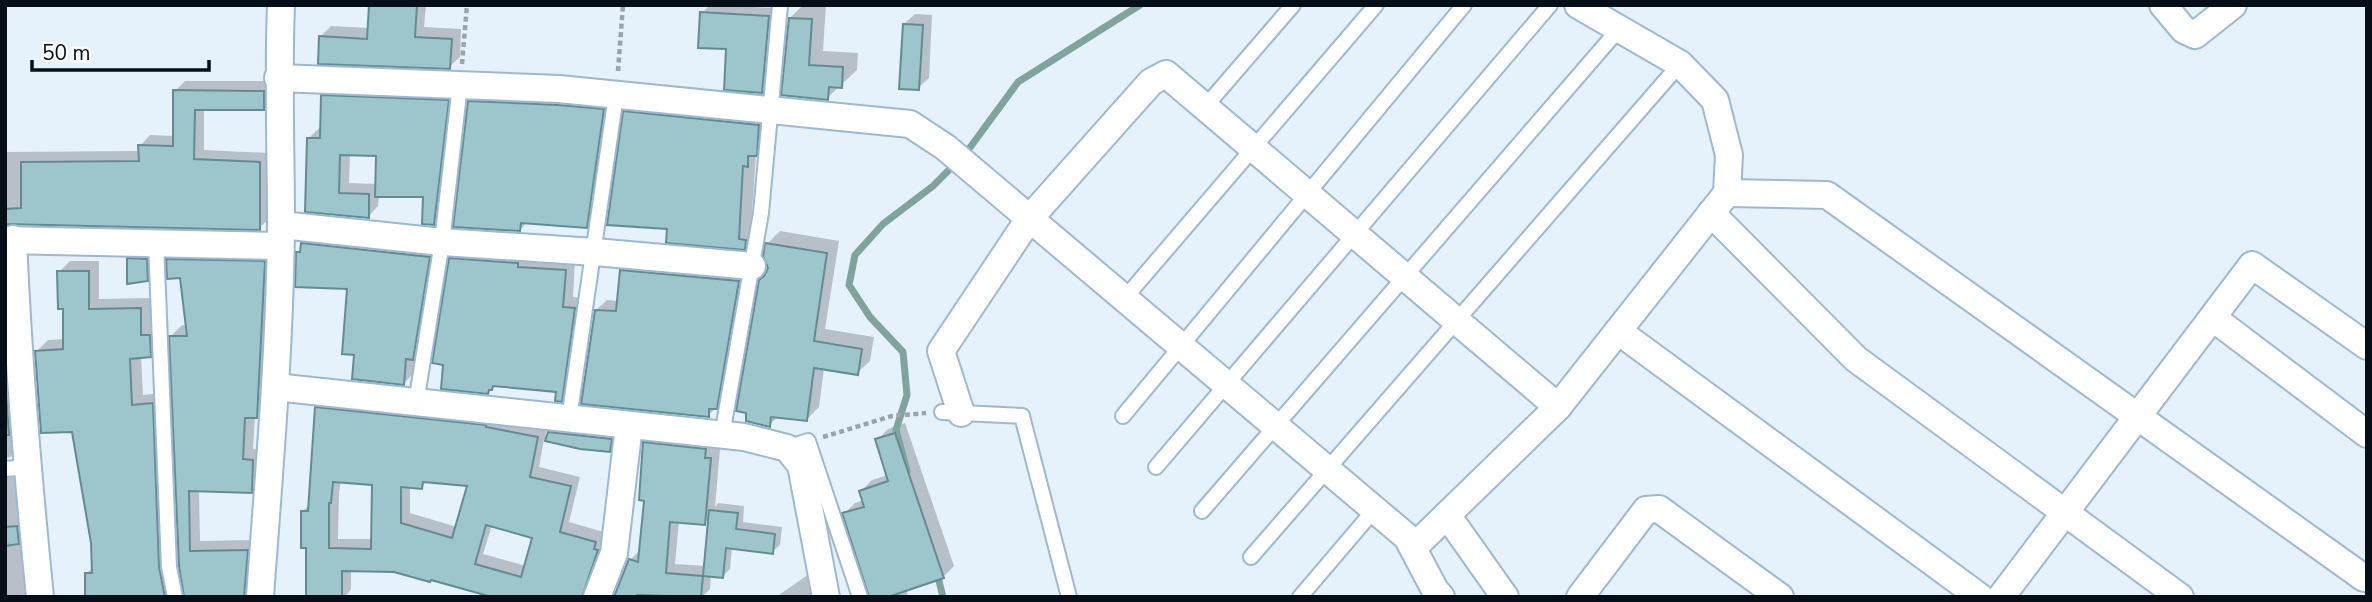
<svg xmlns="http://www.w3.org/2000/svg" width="2372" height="602" viewBox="0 0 2372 602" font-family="'Nunito Sans',sans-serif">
<rect width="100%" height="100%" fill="#e5f1fb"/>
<g fill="#0003" fill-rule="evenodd">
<path d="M371 5H426L424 27 461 29 460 57 449 67 321 36 331 26 369 28Z"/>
<path d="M647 5H689L686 7Z"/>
<path d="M710 5 777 8 771 83 762 92 702 13Z"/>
<path d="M803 5H826L823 51 858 53 857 70 827 98 783 94 790 18Z"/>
<path d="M915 14 932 15 929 78 918 88 904 24Z"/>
<path d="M185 81H273V98L263 108H204V150L269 153 270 218 259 228 5 223V152L140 151V146L150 135 175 136V91Z"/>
<path d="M333 86 458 91 444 213 434 224 425 196 379 195 378 206 368 217 307 210 308 139 319 128H322V96ZM350 154 377 155V184L349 183Z"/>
<path d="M481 90 615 98 598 214 586 226 528 221 520 230 469 102Z"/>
<path d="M638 99 772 112 760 152 756 156 751 226 759 227 757 235 744 248 669 227 625 112Z"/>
<path d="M780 231 839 241 825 329 874 337 870 361 857 373 824 368 819 407 806 420 779 416 769 425 767 275 769 268 767 244Z"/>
<path d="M312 234 439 247 423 348 415 356 414 373 404 383 356 353 349 287 298 253 302 249V244Z"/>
<path d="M5 240 21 446 10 457 5 458Z"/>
<path d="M140 249H157L158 269 147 280 129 259Z"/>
<path d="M179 249 275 251 267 406 255 417 253 449H263L262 481 251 492 199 490 200 541 258 540 260 597H186L171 336 182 325 188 326 182 276 168 260Z"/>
<path d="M461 249 575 260 573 297 585 298 571 390 561 400 559 391 496 384 488 392 451 259Z"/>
<path d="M70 261H99V299L151 298V324L160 325 161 345 150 356H141L143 395 163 393 178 592 185 597H87L86 574 93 567V543L74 430 37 351 48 340 65 339V307L59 272Z"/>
<path d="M632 261 749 271 726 397 708 416 596 310 607 300 618 301 621 271Z"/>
<path d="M326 398 547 428 545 437 558 424 619 431 618 442 609 451 580 448 544 439 539 467 580 477 569 522 604 532 607 540 595 597H479L480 592 394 570H351V589L345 597H308V547L303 511 311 503 316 408ZM341 480 374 483 373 539H338L339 493ZM427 481 469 484 457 527 410 513V486L421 487ZM492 525 534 537 526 566 483 554Z"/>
<path d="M905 423 954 566 943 577 906 589 908 597H870L844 514 855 503 864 500 861 491 872 480 888 475 877 440 888 429Z"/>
<path d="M655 433 715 439 714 448 720 449 715 507 718 503 744 506 743 522 782 527 780 545 772 552 732 547 730 569 723 576 711 575 710 589 702 597H616L630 560 641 549 646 499 645 443ZM710 517 706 566 675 564 679 521 704 524Z"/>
<path d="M5 459 12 468H23L39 597H5Z"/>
<path d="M809 574 824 597H776Z"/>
</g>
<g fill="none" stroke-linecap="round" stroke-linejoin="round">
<g stroke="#7ea49c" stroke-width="7">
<path d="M907 471 896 430 907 395 903 352 870 317 849 285 855 255 883 224 933 186 966 153 1018 82 1140 5"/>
<path d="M937 573 943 597"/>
</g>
</g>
<g fill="#9cc6cc" stroke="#648b92" stroke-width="2" fill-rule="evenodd">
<path d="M369 5H417L415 37 452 39 450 69 318 64 319 36 367 39Z"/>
<path d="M700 12 769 16 762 93 724 90 726 49 698 48Z"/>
<path d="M789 18 812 19 809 65 843 67 842 88 829 87 828 100 781 95Z"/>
<path d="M903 24 923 25 919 90 899 89Z"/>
<path d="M173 90 264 91V110H195L194 159 260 162V230L5 224V209L21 208V162L139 161 138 145 173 146Z"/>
<path d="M321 95 449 100 434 225 422 224 423 197H375L376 156 340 155 339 193 369 194V218L305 212 307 138H320Z"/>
<path d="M468 101 558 105 604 109 587 228 521 223 520 231 453 227Z"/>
<path d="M623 111 759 125 757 156H748V167L743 166 739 239 746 240 745 250 666 243 667 229 607 225Z"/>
<path d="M301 243 430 257 413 360 406 359 404 385 352 379 354 355 342 354 347 289 295 287 296 252H300Z"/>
<path d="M765 243 827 253 814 341 862 349 858 375 814 368 807 421 771 417 770 427 746 421V413L736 411 759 280 764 276 768 268 763 256Z"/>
<path d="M127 258 147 259 148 281 127 284Z"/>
<path d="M449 258 518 263V267L566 270 563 307 575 308 562 402 555 401 556 392 493 386 492 390H489L488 394 441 389 443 365 432 363Z"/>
<path d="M166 259 265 261 257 418H245L243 459 253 460 252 493 189 491 190 551 248 550 244 597H184L179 566 169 336H187L180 278 167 279Z"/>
<path d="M620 270 739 281 717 409H709V417L581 404 595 310 616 311Z"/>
<path d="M57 271H89V309L141 308V335H150L151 357 130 359 132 405 153 403 159 567 165 597H85V573H92L91 543 72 432 41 433 35 351 63 349V309H58Z"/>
<path d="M5 380 9 435H5Z"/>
<path d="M315 407 486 425V427L538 437 530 477 571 486 560 532 596 542 594 549 598 550 582 597H492L431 580 430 582 394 572 342 571V597H306V548H301V511H308ZM333 482 372 485 371 549 329 548V503H331ZM423 482 467 486 452 538 401 523V487L422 489ZM486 525 532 538 521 577 475 564Z"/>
<path d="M548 432 612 439 610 452 580 449 545 441Z"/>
<path d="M895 433 944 578 888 597H869L842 513 864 507 859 491 888 481 875 439Z"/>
<path d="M643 442 706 449 705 458H711L705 525 670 522 666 573 703 576 701 597 637 595V597H614L629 559 638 562 644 501 639 500Z"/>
<path d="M709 510 738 513 736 529 775 534 773 554 726 548 723 578 703 576Z"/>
<path d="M17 526 19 544 5 546V527Z"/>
</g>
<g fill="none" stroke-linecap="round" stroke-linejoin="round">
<g stroke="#9db9d0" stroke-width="18">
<g id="service">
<path d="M1205 107 1293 5"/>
<path d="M156 242 169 567 175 597"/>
<path d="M1124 299 1376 5"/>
<path d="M416 403 442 242 460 85"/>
<path d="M942 412 1022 416 1069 597"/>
<path d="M1123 416 1464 5"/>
<path d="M569 419 616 95"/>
<path d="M722 435 761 213 780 5"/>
<path d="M787 448 808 441 860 597"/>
<path d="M1156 467 1550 5"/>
<path d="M5 469 27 467"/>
<path d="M1202 511 1619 29"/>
<path d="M1251 557 1680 64"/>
<path d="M1300 597 1375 509"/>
</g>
</g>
<g stroke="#9db9d0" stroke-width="30">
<g id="minor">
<path d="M2163 5 2184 30 2195 35 2233 5"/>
<path d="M278 78 559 89 910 124 945 147 1407 537 1435 590 1441 597"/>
<path d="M1727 193 1827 195 2364 578"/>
<path d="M1711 213 1856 359 2180 597"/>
<path d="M281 225 442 242 595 252 752 266"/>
<path d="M13 239C18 359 28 478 40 597"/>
<path d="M5 240 280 246"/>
<path d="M2213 318 2367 434"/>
<path d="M1618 331 1980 597"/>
<path d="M275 387 744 437 787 448 801 465 826 597"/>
<path d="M961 413 941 351 1029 219 1151 82 1166 74 1558 407"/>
<path d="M1447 515 1505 597"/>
<path d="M1413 548 1558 407 1727 193 1729 155 1715 100 1680 64 1578 5"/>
<path d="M260 597C269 473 280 348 281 224 281 151 278 79 281 5"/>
<path d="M597 597 614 553 629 425"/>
<path d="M1580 597 1646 510 1659 509 1780 597"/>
<path d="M2001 597 2252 265 2367 346"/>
</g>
</g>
<g stroke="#98a3ad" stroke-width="4.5" stroke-dasharray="5 3.5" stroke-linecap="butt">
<path d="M462 64 467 5"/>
<path d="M618 71 623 5"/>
<path d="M823 437 892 416 926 413"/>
</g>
<use href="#service" stroke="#fff" stroke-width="14"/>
<use href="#minor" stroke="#fff" stroke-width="26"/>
</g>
<rect width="2372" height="602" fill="none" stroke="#060f17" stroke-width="14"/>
<path d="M32 60v10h177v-10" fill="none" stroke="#060f17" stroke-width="3.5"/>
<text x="42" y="60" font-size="21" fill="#060f17" stroke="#fcfcfc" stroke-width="5" paint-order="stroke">50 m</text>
</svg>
